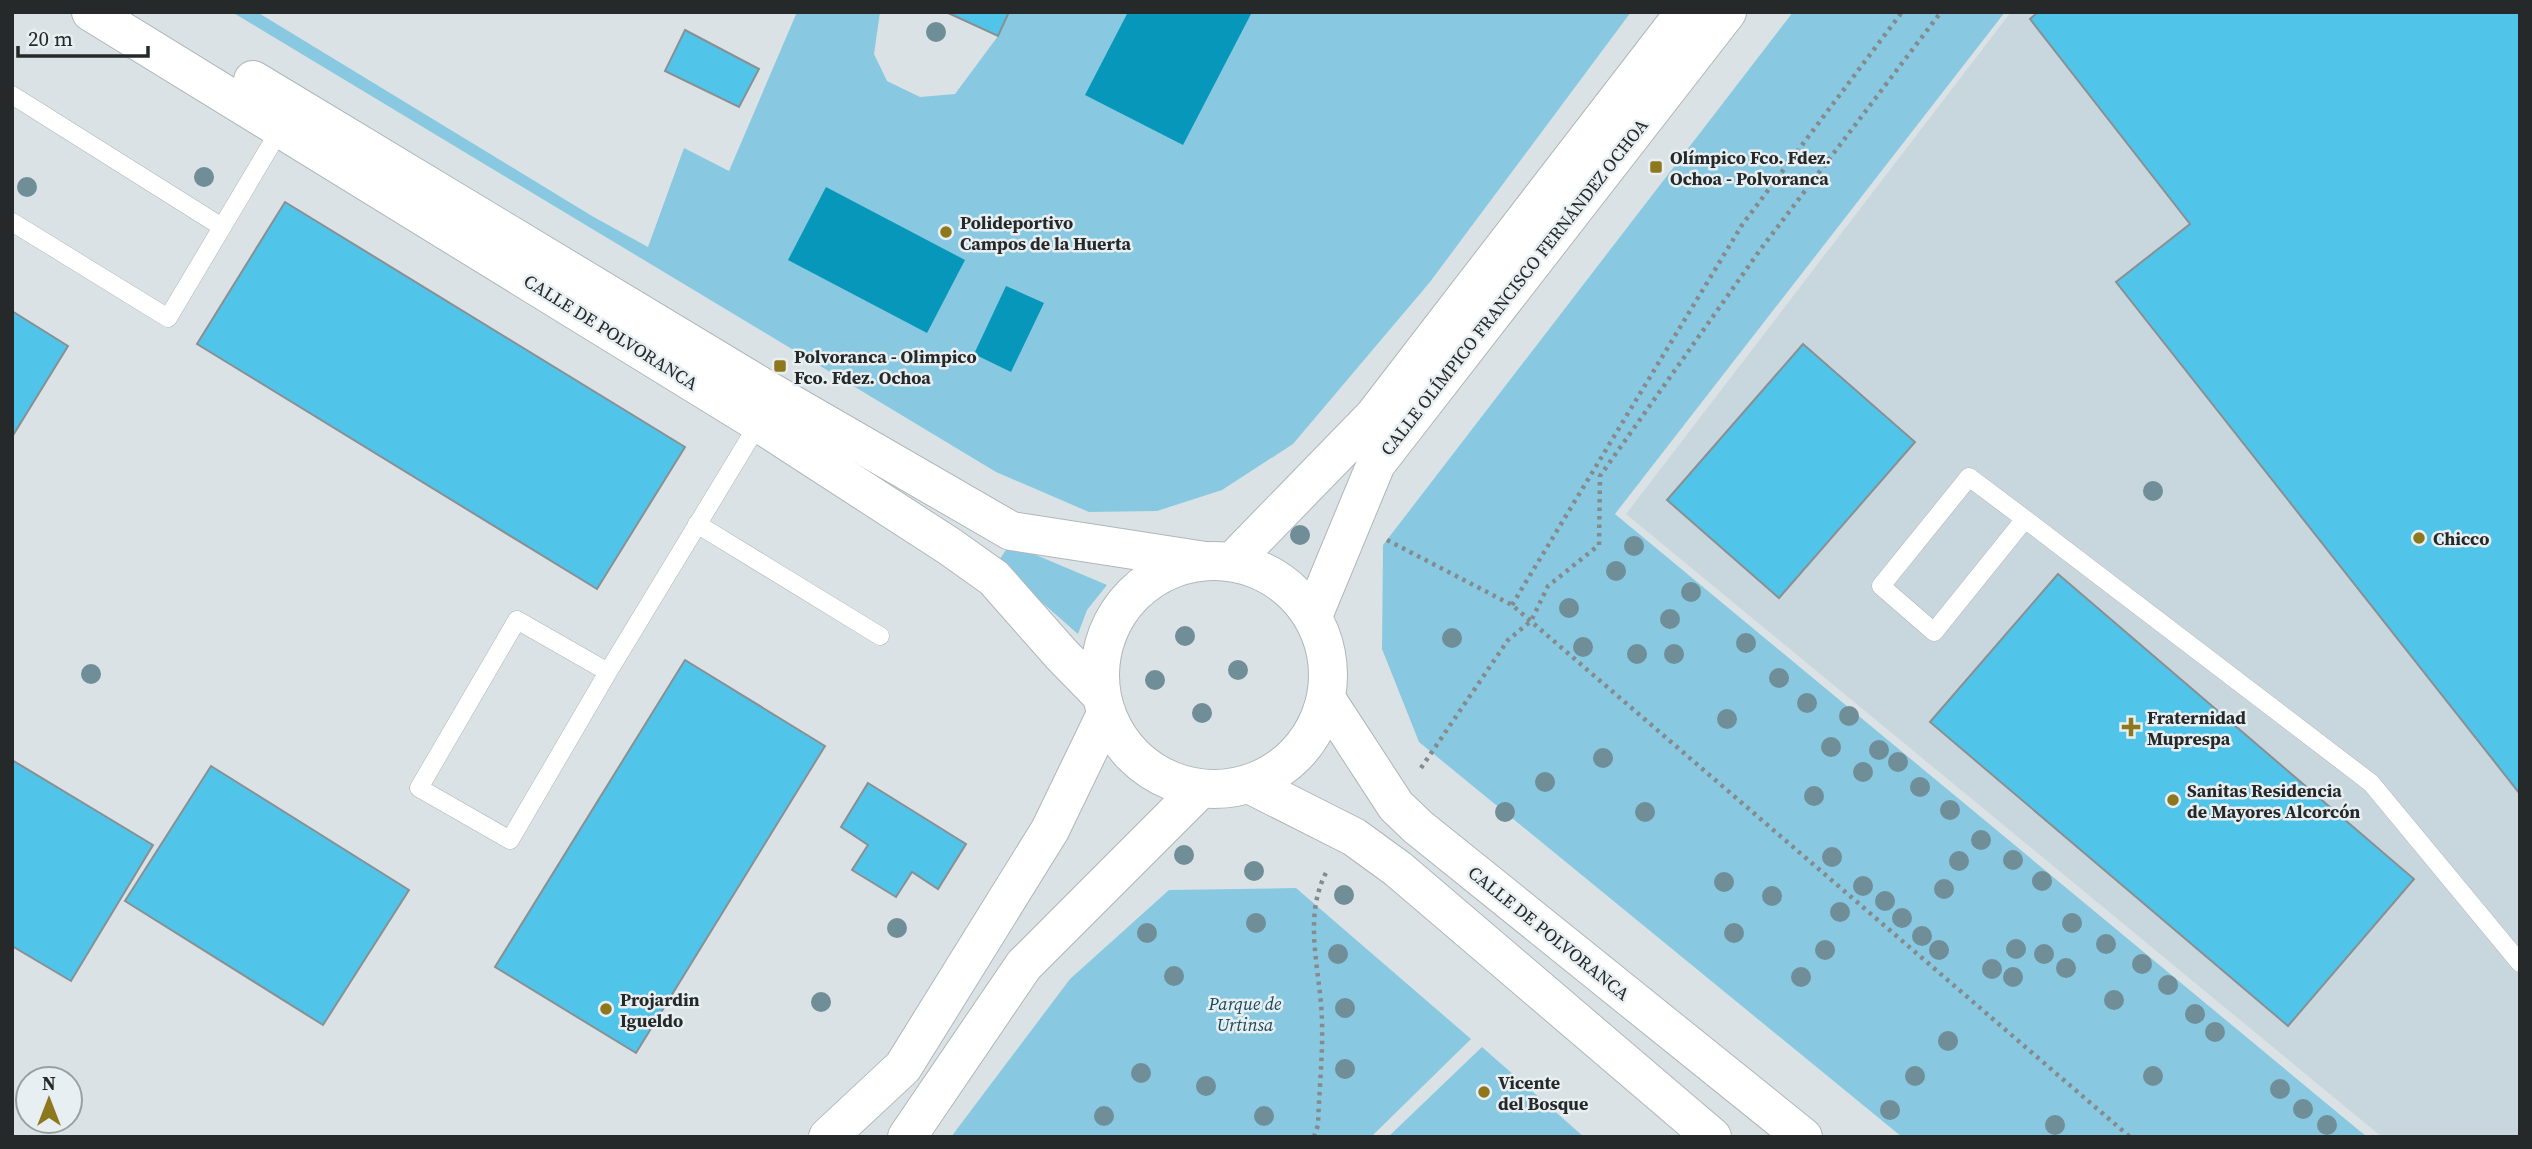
<svg xmlns="http://www.w3.org/2000/svg" width="2532" height="1149" viewBox="0 0 2532 1149" font-family="'Source Serif 4',serif">
<rect width="100%" height="100%" fill="#dbe2e5"/>
<path fill="#c8d7dd" d="M2011 12H2520V1137H2382L1626 514Z"/>
<g fill="#88c9e1">
<path d="M232 12H257L592 216 648 247 684 148 729 171 797 12H880L874 54 887 81 920 97 955 94 998 36 1009 12H1631L1430 282 1293 444 1222 490 1157 511 1089 512 996 472Z"/>
<path d="M1793 12H2005L1615 514 2367 1137H1902L1419 742 1382 649 1383 545Z"/>
<path d="M1010 544 1107 585 1087 610 1078 634 997 563Z"/>
<path d="M1296 888 1471 1039 1371 1137H951L1070 979 1169 890Z"/>
<path d="M1482 1047 1584 1137H1388Z"/>
</g>
<g fill="#0797bb">
<path d="M1128 12H1252L1183 145 1085 95Z"/>
<path d="M826 187 965 260 927 333 788 260Z"/>
<path d="M1006 286 1044 303 1011 372 974 354Z"/>
</g>
<g fill="#51c4ea" stroke="#899093" stroke-width="2">
<path d="M946 12H1009L998 36Z"/>
<path d="M2038 12H2520V794L2116 282 2190 224 2030 19Z"/>
<path d="M685 30 759 69 739 107 665 71Z"/>
<path d="M285 202 685 447 597 589 197 344Z"/>
<path d="M12 311 68 346 12 437Z"/>
<path d="M1803 344 1915 442 1779 598 1667 500Z"/>
<path d="M2058 574 2414 879 2288 1026 1930 722Z"/>
<path d="M685 660 825 746 636 1053 495 967Z"/>
<path d="M12 760 153 845 71 981 12 946Z"/>
<path d="M211 766 409 890 323 1025 125 901Z"/>
<path d="M868 783 966 844 938 889 912 872 896 897 852 870 868 845 841 827Z"/>
</g>
<g fill="none" stroke-linecap="round" stroke-linejoin="round">
<g stroke="#afb6b9" stroke-width="19">
<g id="service">
<path d="M12 95 222 227"/>
<path d="M12 222 168 318 281 128"/>
<path d="M2025 519 1934 632 1881 586 1969 477 2025 519 2371 783 2520 963"/>
<path d="M697 524 880 636"/>
<path d="M608 672 517 620 419 788 510 840 608 672 759 423"/>
</g>
</g>
<g stroke="#afb6b9" stroke-width="40">
<g id="tertiary">
<path d="M91 12 759 423 949 546 994 578 1061 654 1099 693"/>
<path d="M253 80 767 390 1011 531 1205 561"/>
<circle cx="1214" cy="675" r="114"/>
<path d="M1232 562 1374 416 1685 12"/>
<path d="M1313 616 1376 464 1727 12"/>
<path d="M1327 700 1396 806 1418 827 1803 1137"/>
<path d="M1253 786 1354 837 1398 869 1712 1137"/>
<path d="M828 1137 903 1067 1050 830 1105 716"/>
<path d="M907 1137 1024 965 1198 791"/>
</g>
</g>
<g stroke="#858a8c" stroke-width="4.5" stroke-dasharray="3.5 5" stroke-linecap="butt">
<path d="M1387 540 1512 605 2130 1137"/>
<path d="M1512 605 1742 225 1902 12"/>
<path d="M1421 768 1508 640 1531 621 1548 586 1599 545 1600 476 1760 250 1941 12"/>
<path d="M1314 1137 1318 1125C1319 1091 1323 1056 1322 1022 1321 970 1301 917 1328 869"/>
</g>
<use href="#service" stroke="#fff" stroke-width="18"/>
<use href="#tertiary" stroke="#fff" stroke-width="38"/>
</g>
<g fill="#708e98">
<circle cx="936" cy="32" r="10"/>
<circle cx="204" cy="177" r="10"/>
<circle cx="27" cy="187" r="10"/>
<circle cx="2153" cy="491" r="10"/>
<circle cx="1300" cy="535" r="10"/>
<circle cx="1634" cy="546" r="10"/>
<circle cx="1616" cy="571" r="10"/>
<circle cx="1691" cy="592" r="10"/>
<circle cx="1569" cy="608" r="10"/>
<circle cx="1670" cy="619" r="10"/>
<circle cx="1185" cy="636" r="10"/>
<circle cx="1452" cy="638" r="10"/>
<circle cx="1746" cy="643" r="10"/>
<circle cx="1583" cy="647" r="10"/>
<circle cx="1637" cy="654" r="10"/>
<circle cx="1674" cy="654" r="10"/>
<circle cx="1238" cy="670" r="10"/>
<circle cx="91" cy="674" r="10"/>
<circle cx="1779" cy="678" r="10"/>
<circle cx="1155" cy="680" r="10"/>
<circle cx="1807" cy="703" r="10"/>
<circle cx="1202" cy="713" r="10"/>
<circle cx="1849" cy="716" r="10"/>
<circle cx="1727" cy="719" r="10"/>
<circle cx="1831" cy="747" r="10"/>
<circle cx="1879" cy="750" r="10"/>
<circle cx="1603" cy="758" r="10"/>
<circle cx="1898" cy="762" r="10"/>
<circle cx="1863" cy="772" r="10"/>
<circle cx="1545" cy="782" r="10"/>
<circle cx="1920" cy="787" r="10"/>
<circle cx="1814" cy="796" r="10"/>
<circle cx="1950" cy="810" r="10"/>
<circle cx="1505" cy="812" r="10"/>
<circle cx="1645" cy="812" r="10"/>
<circle cx="1981" cy="840" r="10"/>
<circle cx="1184" cy="855" r="10"/>
<circle cx="1832" cy="857" r="10"/>
<circle cx="2013" cy="860" r="10"/>
<circle cx="1959" cy="861" r="10"/>
<circle cx="1254" cy="871" r="10"/>
<circle cx="2042" cy="881" r="10"/>
<circle cx="1724" cy="882" r="10"/>
<circle cx="1863" cy="886" r="10"/>
<circle cx="1944" cy="889" r="10"/>
<circle cx="1344" cy="895" r="10"/>
<circle cx="1772" cy="896" r="10"/>
<circle cx="1885" cy="901" r="10"/>
<circle cx="1840" cy="912" r="10"/>
<circle cx="1902" cy="918" r="10"/>
<circle cx="1256" cy="923" r="10"/>
<circle cx="2072" cy="923" r="10"/>
<circle cx="897" cy="928" r="10"/>
<circle cx="1147" cy="933" r="10"/>
<circle cx="1734" cy="933" r="10"/>
<circle cx="1922" cy="936" r="10"/>
<circle cx="2106" cy="944" r="10"/>
<circle cx="2016" cy="949" r="10"/>
<circle cx="1825" cy="950" r="10"/>
<circle cx="1939" cy="950" r="10"/>
<circle cx="1338" cy="954" r="10"/>
<circle cx="2044" cy="954" r="10"/>
<circle cx="2142" cy="964" r="10"/>
<circle cx="2066" cy="968" r="10"/>
<circle cx="1992" cy="969" r="10"/>
<circle cx="1174" cy="976" r="10"/>
<circle cx="1801" cy="977" r="10"/>
<circle cx="2013" cy="977" r="10"/>
<circle cx="2168" cy="985" r="10"/>
<circle cx="2114" cy="1000" r="10"/>
<circle cx="821" cy="1002" r="10"/>
<circle cx="1345" cy="1008" r="10"/>
<circle cx="2195" cy="1014" r="10"/>
<circle cx="2215" cy="1032" r="10"/>
<circle cx="1948" cy="1041" r="10"/>
<circle cx="1345" cy="1069" r="10"/>
<circle cx="1141" cy="1073" r="10"/>
<circle cx="1915" cy="1076" r="10"/>
<circle cx="2153" cy="1076" r="10"/>
<circle cx="1206" cy="1086" r="10"/>
<circle cx="2280" cy="1089" r="10"/>
<circle cx="2303" cy="1109" r="10"/>
<circle cx="1890" cy="1110" r="10"/>
<circle cx="1104" cy="1116" r="10"/>
<circle cx="1264" cy="1116" r="10"/>
<circle cx="2055" cy="1125" r="10"/>
<circle cx="2327" cy="1125" r="10"/>
</g>
<g fill="#8e781d" stroke="#e8eff2" stroke-width="2.5">
<rect x="1649" y="160" width="14" height="14" rx="3.5"/>
<circle cx="946" cy="232" r="7"/>
<rect x="773" y="359" width="14" height="14" rx="3.5"/>
<circle cx="2419" cy="538" r="7"/>
<path d="M2127.5 716.5h7v7h7v7h-7v7h-7v-7h-7v-7h7z"/>
<circle cx="2173" cy="800" r="7"/>
<circle cx="606" cy="1009" r="7"/>
<circle cx="1484" cy="1092" r="7"/>
</g>
<g text-anchor="middle" dominant-baseline="central" stroke-width="5" stroke-linejoin="round" paint-order="stroke">
<g font-size="18" font-weight="bold" fill="#26292a" stroke="#e8eff2" text-anchor="start">
<text x="1670" y="157">Olímpico Fco. Fdez.<tspan x="1670" dy="21">Ochoa - Polvoranca</tspan></text>
<text x="960" y="222">Polideportivo<tspan x="960" dy="21">Campos de la Huerta</tspan></text>
<text x="794" y="356">Polvoranca - Olimpico<tspan x="794" dy="21">Fco. Fdez. Ochoa</tspan></text>
<text x="2433" y="538">Chicco</text>
<text x="2147" y="717">Fraternidad<tspan x="2147" dy="21">Muprespa</tspan></text>
<text x="2187" y="790">Sanitas Residencia<tspan x="2187" dy="21">de Mayores Alcorcón</tspan></text>
<text x="620" y="999">Projardin<tspan x="620" dy="21">Igueldo</tspan></text>
<text x="1498" y="1082">Vicente<tspan x="1498" dy="21">del Bosque</tspan></text>
</g>
<g font-size="18" fill="#26292a" stroke="#e8eff2">
<text transform="translate(1514 287) rotate(-52)">CALLE OLÍMPICO FRANCISCO FERNÁNDEZ OCHOA</text>
<text transform="translate(611 332) rotate(32)">CALLE DE POLVORANCA</text>
<text transform="translate(1549 933) rotate(39)">CALLE DE POLVORANCA</text>
</g>
<g font-size="18" font-style="italic" fill="#184959" stroke="#e8eff2">
<text x="1245" y="1003">Parque de<tspan x="1245" dy="21">Urtinsa</tspan></text>
</g>
</g>
<rect width="2532" height="1149" fill="none" stroke="#26292a" stroke-width="28"/>
<g transform="translate(49 1100)"><circle r="33" fill="#e8eff2" stroke="#9aa0a2" stroke-width="2"/>
<path d="M0-5L12 26L0 18L-12 26Z" fill="#8e781d"/>
<text y="-10" font-size="19" font-weight="bold" text-anchor="middle" fill="#26292a">N</text>
</g>
<path d="M18 46v10h130v-10" fill="none" stroke="#26292a" stroke-width="3.5"/>
<text x="28" y="46" font-size="21" fill="#26292a" stroke="#e8eff2" stroke-width="5" paint-order="stroke">20 m</text>
</svg>
